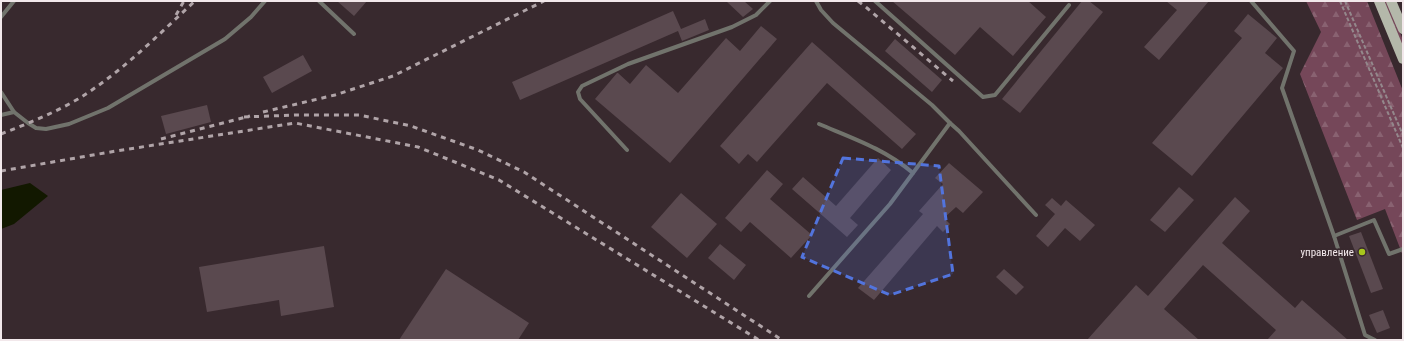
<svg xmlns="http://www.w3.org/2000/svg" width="1404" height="341" viewBox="0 0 1404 341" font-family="'Roboto Condensed',sans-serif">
<defs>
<pattern id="grass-tufts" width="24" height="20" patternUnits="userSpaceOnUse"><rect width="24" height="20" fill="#754759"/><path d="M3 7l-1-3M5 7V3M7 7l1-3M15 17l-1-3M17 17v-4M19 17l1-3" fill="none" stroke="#896271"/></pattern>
<pattern id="forest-firs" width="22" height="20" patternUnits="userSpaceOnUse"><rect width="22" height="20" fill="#754759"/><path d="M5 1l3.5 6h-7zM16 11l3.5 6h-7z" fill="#896271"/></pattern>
</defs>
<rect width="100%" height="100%" fill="#38292e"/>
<path fill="url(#grass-tufts)" d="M1383 1H1387L1403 40V48Z"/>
<path fill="url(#forest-firs)" d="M1306 1H1367L1403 91V256L1385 209 1357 220 1300 74 1321 32Z"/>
<path fill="#121800" d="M30 183 48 196 14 224 1 229V190Z"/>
<g fill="#5a494f">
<path d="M337 1H367L354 16Z"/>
<path d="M726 1H744L753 9 743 17Z"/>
<path d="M892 1H1028L1046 17 1013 56 980 27 955 55Z"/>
<path d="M1082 1H1089L1103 12 1020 113 1002 99Z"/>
<path d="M1166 1H1209L1159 60 1144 47 1177 10Z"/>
<path d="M673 11 681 29 705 19 709 30 682 41 678 31 520 100 512 82Z"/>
<path d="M1248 14 1277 38 1265 53 1283 68 1192 176 1152 143 1242 38 1234 31Z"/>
<path d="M761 26 777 39 670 163 595 99 617 73H618L630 84 646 65 678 93 726 38 740 51Z"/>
<path d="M895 39 942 80 932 92 885 51Z"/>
<path d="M812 42 916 134 902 149 827 83 757 162 748 154 739 164 720 146Z"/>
<path d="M303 55 312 71 272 93 263 77Z"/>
<path d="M207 105 211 122 166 134 161 116Z"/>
<path d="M878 158 891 170 850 218 858 225 847 237 792 189 803 177 836 206Z"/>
<path d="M949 163 983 192 963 213 956 207 944 218 950 224 943 232 937 226 874 300 858 288 923 214 919 211 943 184 935 178Z"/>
<path d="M767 170 783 184 770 199 812 235 791 258 750 222 741 232 725 218Z"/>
<path d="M1179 187 1194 200 1165 232 1150 220Z"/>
<path d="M681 193 717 224 687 258 651 227Z"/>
<path d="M1235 197 1250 211 1222 243 1295 308 1302 300 1348 340H1267L1276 330 1203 265 1164 309 1199 340H1087L1136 285 1148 296Z"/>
<path d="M1052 198 1061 206 1066 200 1095 225 1080 241 1065 228 1048 247 1036 236 1055 214 1045 205Z"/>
<path d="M1361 232 1383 289 1371 293 1349 236Z"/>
<path d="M720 244 746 265 734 280 708 258Z"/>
<path d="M324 246 334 307 281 316 279 300 207 312 199 267Z"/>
<path d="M446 269 529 323 518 340H399Z"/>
<path d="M1004 269 1024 287 1016 295 996 277Z"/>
<path d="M1383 310 1390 328 1377 333 1369 315Z"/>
</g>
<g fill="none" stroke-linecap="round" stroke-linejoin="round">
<g stroke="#94888c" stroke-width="2" stroke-dasharray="4 2" stroke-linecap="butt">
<path d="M1340 1 1403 148"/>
<path d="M1345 1 1403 135"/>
</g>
<g stroke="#71736c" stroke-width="4">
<path d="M319 1 354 34"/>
<path d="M875 1 983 97 995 95 1069 5"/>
<path d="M1251 1 1294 51 1282 88 1334 236 1365 335 1375 340"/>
<path d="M1 17 14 1"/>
<path d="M1 92 14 112"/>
<path d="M1 115 14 112 28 123 36 128 46 129 69 124 108 108 225 39 251 17 265 1"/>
<path d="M950 123 959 131 1036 215"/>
<path d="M819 124C852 138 885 149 913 173"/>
<path d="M627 150 580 99 578 92 582 86 628 64 732 27 756 15 770 1"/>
<path d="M1334 236 1374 220 1389 254 1403 249"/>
<path d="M809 296 890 204 950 123 932 105 833 23 821 10 816 1"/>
</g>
<g stroke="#b4b8aa" stroke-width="10">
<path d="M1379 1 1403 59"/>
<path d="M1391 1 1403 29"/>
</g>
<g stroke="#b0a4a8" stroke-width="3" stroke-dasharray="5 5" stroke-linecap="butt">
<path d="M858 1 867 8 953 81"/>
<path d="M176 15 184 1"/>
<path d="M263 112 335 95 393 76 544 1"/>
<path d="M244 117 295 115H359L411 126 478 150 524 172 782 340"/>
<path d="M1 134C27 124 54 113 78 99 122 72 158 35 195 1"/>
<path d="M161 139 250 116"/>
<path d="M1 171 116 151 295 123 418 147 499 180 759 340"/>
</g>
</g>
<path fill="#5274dd" fill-opacity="0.2" stroke="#5274dd" stroke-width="3" stroke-dasharray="8 5" stroke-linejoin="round" d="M843 158 939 166 953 274 890 295 802 257Z"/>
<circle fill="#a8c71d" stroke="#38292e" stroke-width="1.5" cx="1362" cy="252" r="4"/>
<g text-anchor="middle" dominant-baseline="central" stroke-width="3.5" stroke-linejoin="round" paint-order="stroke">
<g font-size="11" fill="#f2e8eb" stroke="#38292e" text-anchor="end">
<text x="1354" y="252">управление</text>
</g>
</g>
<rect width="1404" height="341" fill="none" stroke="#f2e8eb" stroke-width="4"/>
</svg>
